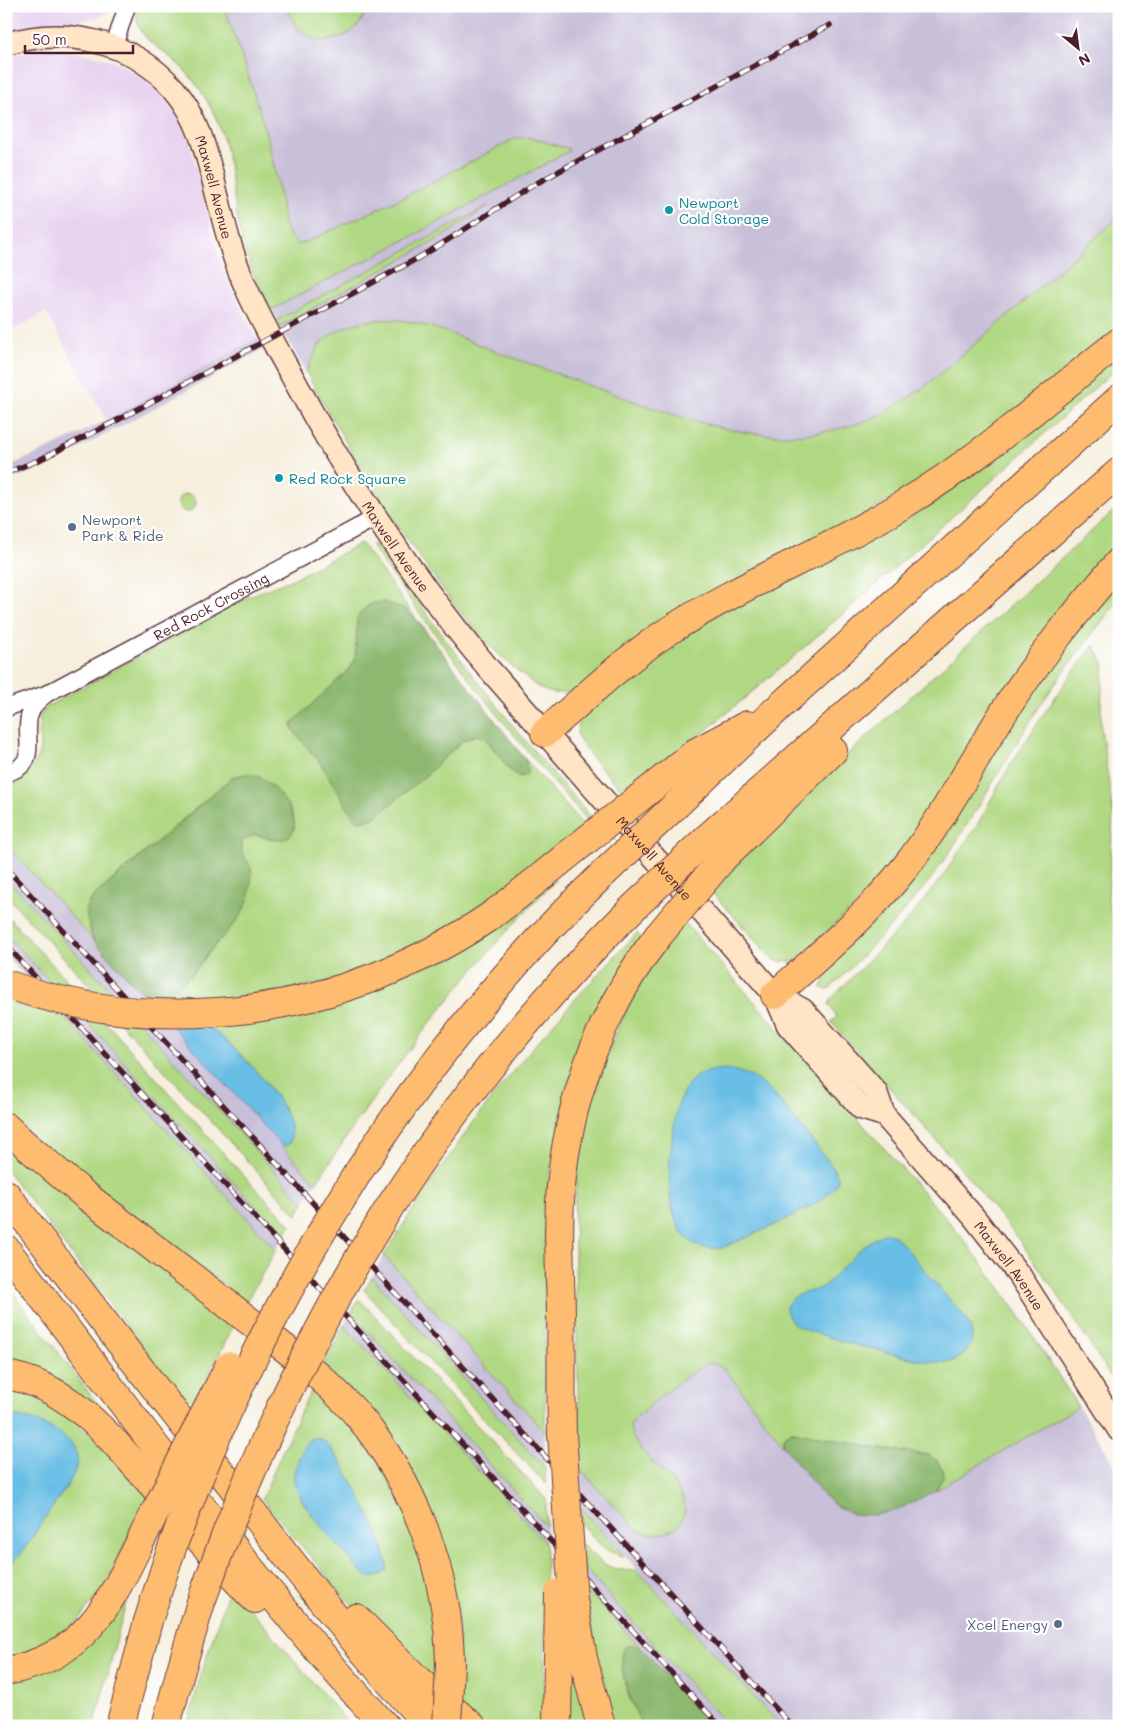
<svg xmlns="http://www.w3.org/2000/svg" width="1125" height="1732" viewBox="0 0 1125 1732" font-family="Mali,sans-serif">
<rect width="100%" height="100%" fill="#fff"/>
<filter id="ink" filterUnits="userSpaceOnUse"><feTurbulence type="fractalNoise" baseFrequency=".02" numOctaves="2"/><feDisplacementMap in="SourceGraphic" scale="10" xChannelSelector="R" yChannelSelector="G"/><feConvolveMatrix kernelMatrix="1 2 1 2 8 2 1 2 1" color-interpolation-filters="sRGB"/></filter>
<filter id="wash" filterUnits="userSpaceOnUse"><feTurbulence type="fractalNoise" baseFrequency=".0096" numOctaves="4" result="noise"/><feDisplacementMap in="SourceGraphic" scale="20" xChannelSelector="R" yChannelSelector="G"/><feGaussianBlur stdDeviation="1.12" result="paint"/><feColorMatrix in="noise" values="0 0 0 0 0 0 0 0 0 0 0 0 0 0 0 0 0 1.4 0 .05"/><feComposite in="paint" operator="in"/></filter>
<g filter="url(#wash)">
<rect width="100%" height="100%" fill="#f6efde"/>
<g fill="#e7d2ef">
<path d="M6 6H114L107 13 99 17 33 25 6 32Z"/>
<path d="M55 49 96 56 116 62 144 79 163 98 174 112 189 141 219 257 234 295 257 339 106 419 46 312 6 334V57L26 52Z"/>
</g>
<g fill="#c8bfd8">
<path d="M138 6H1119V287L537 686 489 646 469 623 428 569 364 474 286 337 84 446 40 468 6 482V467L37 454 89 429 280 326 258 282 242 242 226 147 218 122 201 91 185 71 142 33 137 21 136 13Z"/>
<path d="M6 845 117 965 148 1000 116 996 36 910 6 878Z"/>
<path d="M6 934 53 985 26 977 6 956Z"/>
<path d="M56 1008 79 1013 283 1237 276 1250Z"/>
<path d="M138 1021 169 1022 316 1183 304 1203Z"/>
<path d="M907 1174 950 1223 1003 1291 1031 1331 1119 1471V1726H781L581 1508 579 1423Z"/>
<path d="M384 1256 545 1432V1468L372 1277Z"/>
<path d="M351 1313 546 1526V1544L344 1325Z"/>
<path d="M583 1567 631 1618 728 1726H712L584 1587Z"/>
</g>
<g fill="#b0d882" stroke="#7d7c56">
<path d="M138 6H224C245 67 268 127 279 191 282 208 282 234 298 244H301L398 200 516 138C537 135 548 145 567 148L569 151 409 238 271 310C259 287 247 261 241 236 231 194 232 149 212 110 202 90 188 71 170 57 162 49 150 44 144 35 137 27 135 16 138 6Z"/>
<path d="M287 6H365C366 29 336 44 317 40 301 37 291 20 287 6Z"/>
<path d="M488 206 442 237 280 326 277 320Z"/>
<path d="M1119 217V331L952 462 575 690C565 693 556 695 546 691 535 687 527 678 518 671 486 646 461 614 437 581 387 515 346 444 306 372 310 364 313 355 318 347 329 331 357 321 376 320 415 316 456 336 492 350 539 367 586 385 633 401 677 416 727 433 773 435 795 436 817 433 838 429 898 416 937 376 982 338 1029 298 1073 257 1119 217Z"/>
<path d="M1119 352V366C957 512 797 660 626 795 616 783 578 746 577 733 577 727 579 723 582 718L643 663Z"/>
<circle cx="187" cy="503" r="9"/>
<path d="M1119 506V548L1098 572 939 801 878 885 793 962 777 961 771 958 710 890 757 840 846 756Z"/>
<path d="M361 543 418 621 404 609 369 605C350 619 360 640 355 659 352 673 309 707 296 719L292 725 294 731 319 761 353 816 425 776 462 741 475 735 484 737 513 773 527 762 525 759 585 827 477 914 348 978 247 997 184 1001 148 1000 139 990 144 993 177 986 183 982 194 972 216 944 238 920 248 897 251 878V870L241 850 242 841C257 827 260 839 274 840 279 840 289 836 292 832 298 826 292 810 287 804 279 795 256 781 246 774L232 777 96 894 88 903 90 932 94 941 6 845V783C24 779 38 766 40 747 41 730 33 721 48 706L252 595 293 579Z"/>
<path d="M372 544 381 549C446 644 517 735 594 820L590 823C512 737 440 644 373 548Z"/>
<path d="M1119 578V599L1062 674 1039 707 952 849 930 880 897 919 846 973 830 988 827 989 821 988 835 962 1041 677Z"/>
<path d="M1094 645 1104 664 1101 706V727L1113 815 1108 903 1112 915 1119 928V1390C1080 1328 1042 1267 996 1211 944 1146 886 1085 831 1022L837 1017 829 1005 831 999 908 920 942 877 976 827 1005 774 1029 736 1065 683Z"/>
<path d="M6 878 116 996 97 994 6 895Z"/>
<path d="M556 880C465 971 386 1075 316 1183L280 1144 283 1145 290 1143C293 1131 287 1120 282 1110 263 1073 234 1046 201 1022L293 1011Z"/>
<path d="M6 915 76 990 53 985 6 934Z"/>
<path d="M684 922 950 1223C998 1281 1038 1343 1078 1407L936 1490 943 1477 927 1455 874 1448 793 1432 786 1434 783 1440V1445L728 1373C722 1367 715 1362 707 1364 696 1367 635 1415 630 1425 630 1451 678 1476 684 1503 690 1526 661 1540 643 1532 639 1531 636 1528 633 1526L580 1469 574 1216C577 1141 594 1071 630 1004 635 994 640 984 646 974 657 956 671 939 684 922Z"/>
<path d="M637 933 642 939 549 1173 545 1231V1432L384 1256C414 1206 447 1158 482 1111 529 1048 583 990 637 933Z"/>
<path d="M6 994 56 1008 276 1250 246 1302 43 1147 6 1114Z"/>
<path d="M79 1013 100 1016 241 1173 291 1225 283 1237Z"/>
<path d="M117 1019 138 1021 304 1203 297 1215Z"/>
<path d="M6 1139 236 1321 191 1410 6 1169Z"/>
<path d="M372 1277 545 1468 546 1484 448 1381 364 1290Z"/>
<path d="M6 1284 102 1410 99 1414 6 1366Z"/>
<path d="M359 1299 546 1499V1526L351 1313Z"/>
<path d="M344 1325 546 1544 544 1726H482L459 1707 458 1605 324 1363Z"/>
<path d="M315 1383 372 1449 421 1546 435 1631 437 1688 368 1622 343 1595 262 1499 294 1425Z"/>
<path d="M6 1384 66 1412 151 1493 102 1591 64 1637 6 1661Z"/>
<path d="M581 1508 624 1556C605 1554 594 1538 581 1524Z"/>
<path d="M582 1544C598 1562 612 1573 637 1570L781 1726H728L583 1567Z"/>
<path d="M230 1586 351 1726H187L201 1674Z"/>
<path d="M584 1587 642 1649 637 1646 623 1653C619 1676 631 1706 643 1726H613L602 1689Z"/>
<path d="M130 1588 94 1726H6V1681Z"/>
<path d="M571 1650 590 1726H567Z"/>
</g>
<g fill="#8cb870" stroke="#6b6c4e">
<path d="M384 602 404 609 418 621 525 759 528 770 526 775 520 777C501 770 495 737 475 735L462 741 425 776 374 818 362 821 356 820 353 816 319 761 294 731 292 725 296 719 351 668 355 659 357 619C363 607 371 602 384 602Z"/>
<path d="M246 774C252 774 259 776 264 780 279 789 314 833 280 840 272 841 262 835 254 835L242 841C238 853 248 859 251 869 253 877 250 888 249 896 244 916 230 928 217 943 198 964 173 1009 139 990L94 941 87 919 86 907 96 894 156 844 224 784 232 777Z"/>
<path d="M793 1432 874 1448 927 1455 937 1460 943 1472V1477L936 1490 897 1510 874 1515 852 1514 833 1504 823 1495 783 1445V1437L789 1433Z"/>
<path d="M631 1645 637 1646 642 1649 712 1726H643C633 1708 615 1666 625 1647Z"/>
</g>
<g fill="#69bee5" stroke="#5a6e88">
<path d="M169 1022C178 1022 190 1020 200 1022 204 1023 209 1028 213 1030 235 1046 305 1115 289 1144L285 1146 280 1144Z"/>
<path d="M725 1069C737 1071 747 1073 757 1080 779 1096 796 1121 813 1142 821 1152 830 1162 836 1173 838 1176 839 1180 837 1183 827 1206 746 1237 722 1248 663 1256 667 1178 672 1139 675 1120 677 1094 693 1079 702 1071 714 1070 725 1069Z"/>
<path d="M889 1233C900 1236 932 1281 943 1292 957 1308 985 1331 965 1353 959 1359 953 1362 945 1362 923 1363 899 1355 877 1350 858 1346 840 1341 822 1335 813 1332 804 1330 797 1326 790 1321 786 1315 786 1307 796 1288 812 1296 826 1284 843 1270 866 1236 889 1233Z"/>
<path d="M6 1416C14 1417 22 1417 29 1419 47 1424 81 1440 77 1463 73 1482 57 1500 46 1516 34 1534 23 1555 6 1568Z"/>
<path d="M314 1438C318 1438 321 1439 325 1442 342 1456 391 1550 387 1571L377 1577H368L359 1570C341 1548 301 1509 294 1482 292 1474 297 1463 300 1456 303 1448 306 1441 314 1438Z"/>
</g>
</g>
<g filter="url(#ink)">
<g fill="none" stroke-linecap="round" stroke-linejoin="round">
<g stroke="#643e46" stroke-width="19">
<g id="street">
<path d="M114 46 127 6"/>
<path id="s1" d="M6 708 46 694 375 518"/>
<path d="M6 773C40 764 24 740 29 717 31 708 37 701 45 695"/>
</g>
</g>
<g stroke="#643e46" stroke-width="25">
<g id="secondary">
<path id="s2" d="M6 44C66 26 132 41 174 89 201 120 208 160 218 199 226 231 234 262 248 292 263 325 281 356 298 387 353 488 415 581 489 669L775 995 788 1025 861 1108 884 1115"/>
<path id="s3" d="M775 995 803 1010 876 1092 884 1115 973 1216 1020 1276 1119 1430"/>
</g>
</g>
<g stroke="#643e46" stroke-width="30">
<g id="highway">
<path d="M545 733C584 698 623 661 667 632 743 583 827 551 904 504 981 458 1049 397 1119 342"/>
<path d="M658 783 696 752 747 725"/>
<path d="M677 804 777 709 1119 399"/>
<path d="M707 838 1119 472"/>
<path d="M724 857 833 751"/>
<path d="M775 995C821 954 869 914 907 865 943 819 970 765 1002 715 1036 661 1077 611 1119 562"/>
<path d="M248 1009C334 998 417 966 489 917 520 895 549 870 579 846"/>
<path d="M6 1127 28 1147 85 1195 295 1356C317 1374 337 1392 356 1413 415 1483 449 1574 450 1664"/>
<path d="M357 1174C427 1065 510 963 603 874"/>
<path d="M6 1194C89 1303 173 1412 258 1519 313 1590 368 1660 429 1726"/>
<path d="M389 1208C459 1099 541 999 633 908"/>
<path d="M6 1249C129 1410 248 1577 385 1726"/>
<path d="M6 1375C69 1385 110 1437 150 1482 185 1521 218 1563 255 1599"/>
<path d="M562 1434C561 1394 562 1353 561 1313 560 1267 557 1221 562 1176 572 1089 605 1004 658 936"/>
<path d="M356 1618 413 1675 472 1726"/>
<path d="M6 1671C90 1657 112 1597 146 1530"/>
<path d="M120 1726 148 1621 168 1559"/>
<path d="M166 1726 180 1673 201 1602"/>
</g>
</g>
<use href="#street" stroke="#fff" stroke-width="16"/>
<use href="#secondary" stroke="#ffe4c6" stroke-width="22"/>
<use href="#highway" stroke="#febc70" stroke-width="28"/>
<g stroke="#4a1f2b" stroke-width="5.5">
<g id="rail">
<path d="M6 473 39 460 114 422 409 263C453 239 494 209 537 183L830 25"/>
<path d="M6 868 792 1726"/>
<path d="M6 945 720 1726"/>
</g>
</g>
<use href="#rail" stroke="#fff" stroke-width="4" stroke-dasharray="11" stroke-linecap="butt"/>
<g stroke="#643e46" stroke-width="30" stroke-linecap="butt">
<g id="highway-bridge">
<path d="M579 846 658 783"/>
<path d="M603 874 677 804"/>
<path d="M633 908 707 838"/>
<path d="M658 936 724 857"/>
<path d="M6 984C84 1012 167 1019 248 1009"/>
<path d="M562 1434 573 1599 583 1658 601 1726"/>
<path d="M146 1530 229 1366"/>
<path d="M168 1559C216 1423 280 1296 357 1174"/>
<path d="M201 1602C249 1464 311 1333 389 1208"/>
<path d="M447 1726 450 1664"/>
<path d="M557 1726 559 1593"/>
</g>
</g>
<use href="#highway-bridge" stroke="#febc70" stroke-width="28"/>
</g>
</g>
<g fill="#0f9aa8" stroke="#fff" stroke-width="2">
<circle cx="669" cy="210" r="5"/>
<circle cx="279" cy="478" r="5"/>
</g>
<g fill="#5c6f8a" stroke="#fff" stroke-width="2">
<circle cx="72" cy="527" r="5"/>
<circle cx="1058" cy="1624" r="5"/>
</g>
<g text-anchor="middle" dominant-baseline="central" stroke-width="4.5" stroke-linejoin="round" paint-order="stroke">
<g font-size="14" fill="#4a1f2b" stroke="#fff">
<text stroke="none"><textPath href="#s2" startOffset="291">Maxwell Avenue</textPath></text>
<text stroke="none"><textPath href="#s2" startOffset="696">Maxwell Avenue</textPath></text>
<text stroke="none"><textPath href="#s1" startOffset="229">Red Rock Crossing</textPath></text>
<text stroke="none"><textPath href="#s2" startOffset="1101">Maxwell Avenue</textPath></text>
<text stroke="none"><textPath href="#s3" startOffset="362">Maxwell Avenue</textPath></text>
</g>
<g font-size="14" fill="#0d838f" stroke="#fff" text-anchor="start">
<text x="679" y="202">Newport<tspan x="679" dy="16">Cold Storage</tspan></text>
<text x="289" y="478">Red Rock Square</text>
</g>
<g font-size="14" fill="#4e5e75" stroke="#fff" text-anchor="start">
<text x="82" y="519">Newport<tspan x="82" dy="16">Park &amp; Ride</tspan></text>
<text x="1048" y="1624" text-anchor="end">Xcel Energy</text>
</g>
</g>
<rect width="1125" height="1732" fill="none" stroke="#fff" stroke-width="25"/>
<g transform="translate(1078 48) rotate(151)" stroke="#ffffff" stroke-width="4" paint-order="stroke">
<path d="M0-4L9 19L0 12L-9 19Z" fill="#4a1f2b"/>
<text y="-8" font-size="14" font-weight="bold" text-anchor="middle" fill="#4a1f2b">N</text>
</g>
<path d="M25 45v8h108v-8" fill="none" stroke="#4a1f2b" stroke-width="2.5"/>
<text x="32" y="45" font-size="15" fill="#4a1f2b" stroke="#ffffff" stroke-width="4" paint-order="stroke">50 m</text>
</svg>
